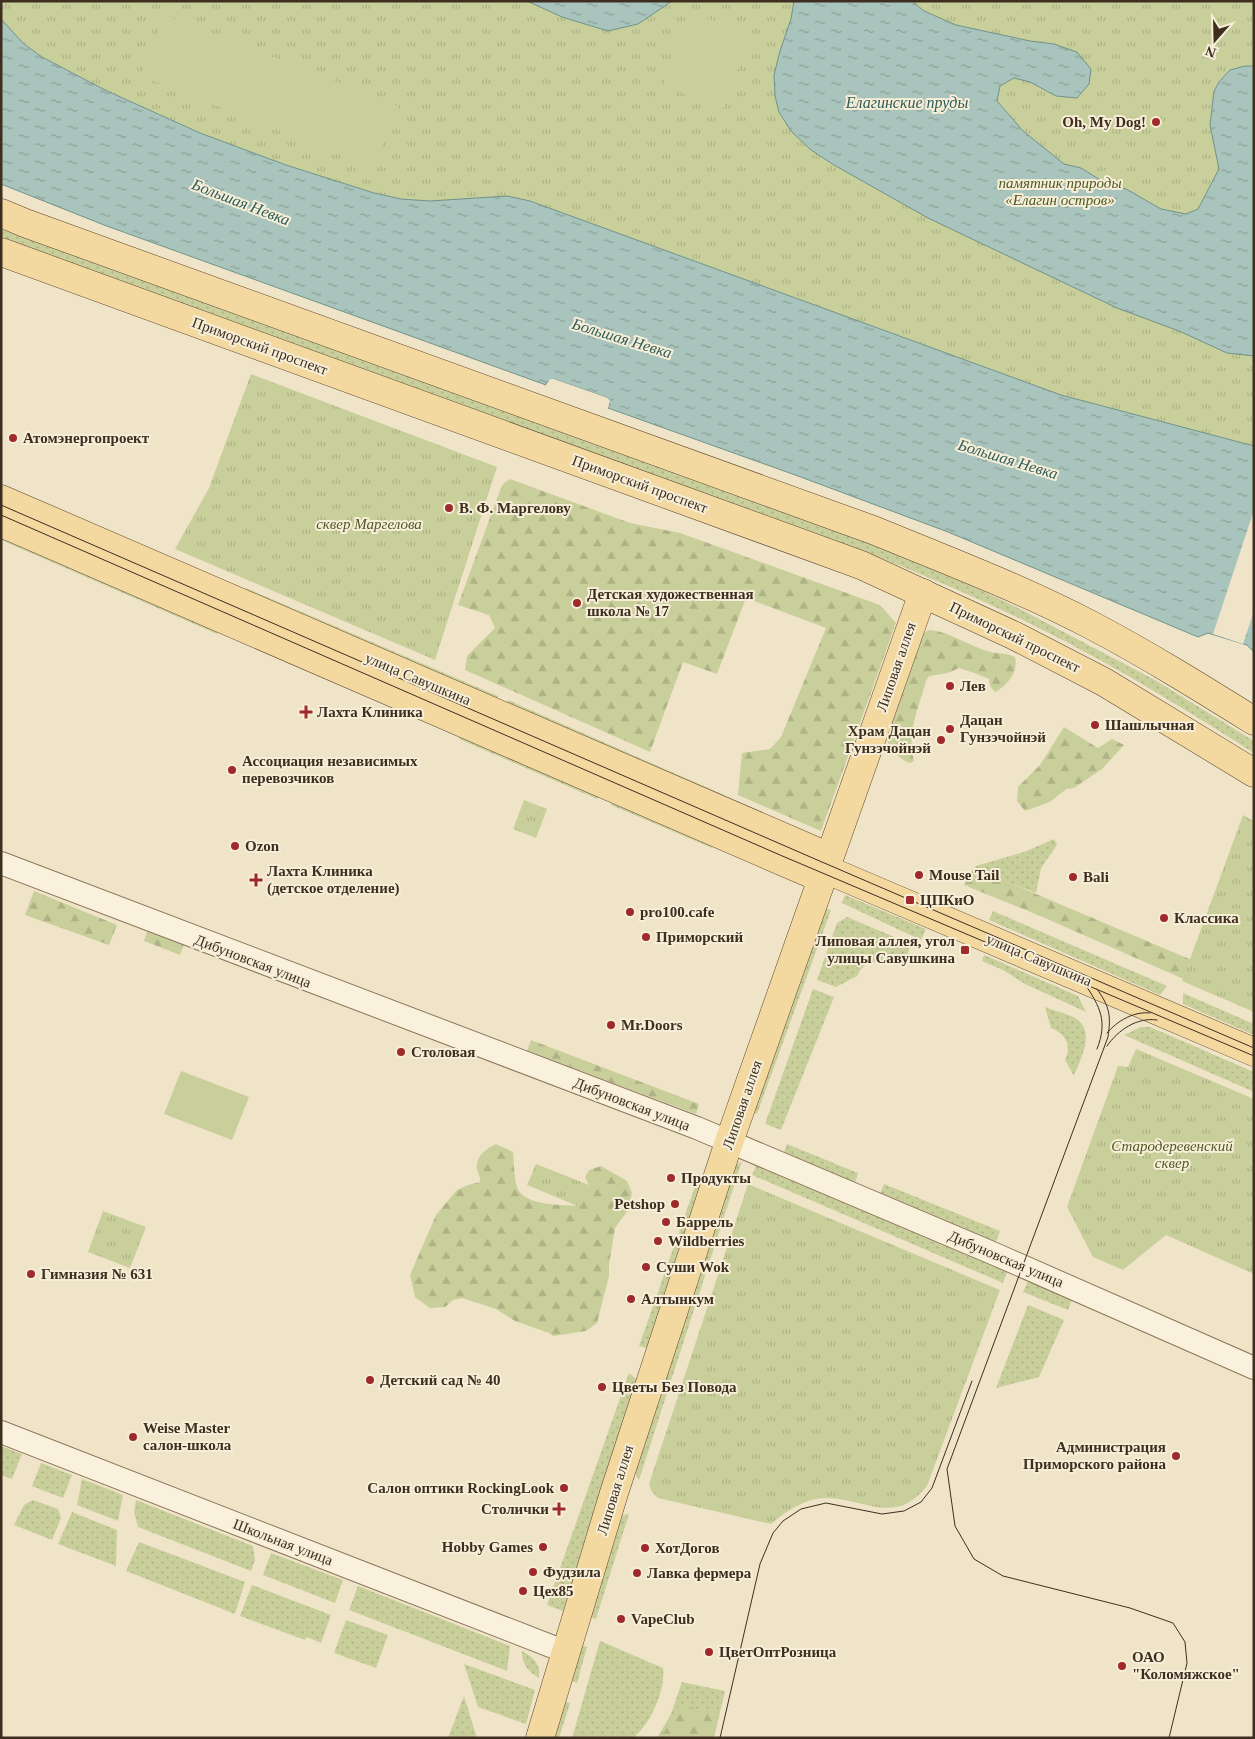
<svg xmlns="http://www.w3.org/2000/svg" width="1255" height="1739" viewBox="0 0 1255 1739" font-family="Georgia,serif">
<defs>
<pattern id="grass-dots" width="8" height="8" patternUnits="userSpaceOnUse" patternTransform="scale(1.25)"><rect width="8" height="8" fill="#c9cf9b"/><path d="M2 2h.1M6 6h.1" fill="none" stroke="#aeb285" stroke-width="1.8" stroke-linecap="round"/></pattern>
<pattern id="forest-firs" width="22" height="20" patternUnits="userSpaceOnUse" patternTransform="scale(1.25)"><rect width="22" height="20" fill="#c9cf9b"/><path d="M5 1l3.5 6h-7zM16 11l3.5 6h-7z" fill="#aeb285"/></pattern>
<pattern id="park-tufts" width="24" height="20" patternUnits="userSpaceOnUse" patternTransform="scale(1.25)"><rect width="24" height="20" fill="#c9cf9b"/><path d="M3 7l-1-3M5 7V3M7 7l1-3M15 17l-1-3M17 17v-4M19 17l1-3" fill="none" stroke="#aeb285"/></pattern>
<pattern id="water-ripples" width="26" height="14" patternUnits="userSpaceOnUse" patternTransform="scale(1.25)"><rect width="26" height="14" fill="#a9c4bc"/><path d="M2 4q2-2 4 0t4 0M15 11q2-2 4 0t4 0" fill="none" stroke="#8ba098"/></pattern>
</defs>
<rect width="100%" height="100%" fill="#f0e4c8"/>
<g fill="url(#grass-dots)">
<path d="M1 227 869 543 954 577 1022 610 1155 680 1254 741V753C1197 717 1140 681 1081 650 1011 612 939 581 866 552L17 243 1 237Z"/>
<path d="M1 530 221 625 217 634 1 540Z"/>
<path d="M246 588 498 696 494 706 242 597Z"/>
<path d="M508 700 724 795 720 804 504 709Z"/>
<path d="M463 729 601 790 597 799 459 739Z"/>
<path d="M615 796 716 839 712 848 611 805Z"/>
<path d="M1054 839 1057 845 1041 868 1036 893 1010 883 970 874 976 866 1024 852Z"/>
<path d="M845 895 926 929 921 940 842 903Z"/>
<path d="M824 908 831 910 757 1114 751 1112Z"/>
<path d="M993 911 1167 986 1160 995 989 920Z"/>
<path d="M847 917 911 944 907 956 887 963 881 961 866 964 861 969 857 976 836 987 817 980 837 923Z"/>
<path d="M984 955 1078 996 1086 1012 1025 984 1003 970 982 961Z"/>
<path d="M813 989 834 997 781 1130 765 1124Z"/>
<path d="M1183 993 1254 1024V1035L1183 1004Z"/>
<path d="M1045 1007C1055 1011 1066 1013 1075 1018 1097 1031 1080 1059 1074 1076L1065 1060C1072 1046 1066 1034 1051 1028Z"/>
<path d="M1141 1027H1150L1254 1072V1092L1124 1035Z"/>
<path d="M787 1144 858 1173 855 1183 784 1152Z"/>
<path d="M742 1161 639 1480 636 1475V1469L733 1168Z"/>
<path d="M758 1161 1008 1270 1003 1283 752 1175Z"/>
<path d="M698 1178 703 1180 647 1348 639 1346Z"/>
<path d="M884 1184 1000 1231 995 1244 880 1194Z"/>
<path d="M1029 1279 1073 1297 1068 1310 1023 1292Z"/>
<path d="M1028 1305 1064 1320 1039 1377 996 1388Z"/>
<path d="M629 1373 636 1379V1383L563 1611 547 1605Z"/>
<path d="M1 1446 22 1454 12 1479 1 1475Z"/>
<path d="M41 1463 72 1475 63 1498 32 1486Z"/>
<path d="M82 1479 123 1495 118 1521 77 1505Z"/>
<path d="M33 1500 58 1509 61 1518 52 1540 14 1525 24 1505Z"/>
<path d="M136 1500 253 1546 255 1560 251 1571 138 1527 134 1512Z"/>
<path d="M72 1512 117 1530 116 1566 58 1544Z"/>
<path d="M629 1514 596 1619 589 1617 620 1519 623 1515Z"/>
<path d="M139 1542 245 1582 235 1614 126 1571Z"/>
<path d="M271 1553 343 1580 335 1603 263 1575Z"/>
<path d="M252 1585 331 1615 321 1643 307 1637 305 1640 240 1616Z"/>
<path d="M358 1586 510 1646 507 1671 349 1610Z"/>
<path d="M346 1620 388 1635 376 1668 334 1653Z"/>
<path d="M600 1641 663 1668C666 1689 650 1725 633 1738H572Z"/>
<path d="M581 1645 587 1647 577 1683 571 1681Z"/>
<path d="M522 1651C533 1657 541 1664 539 1678 528 1671 522 1665 522 1651Z"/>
<path d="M464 1664 535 1690 526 1724 478 1707Z"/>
<path d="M682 1682 725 1691 714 1738H657L671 1714Z"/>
<path d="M464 1696 477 1738H448Z"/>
<path d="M563 1701 570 1703 559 1738H552Z"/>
</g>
<g fill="url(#forest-firs)">
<path d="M510 479 630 523 680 533 880 605 896 623 821 831 738 795 742 753 770 749 781 737 826 628 746 598 717 674 683 662 650 752 465 670 467 656 495 628 489 615 458 605 502 485Z"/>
<path d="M930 630C951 632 970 647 991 652 999 654 1007 653 1015 657 1019 671 1007 686 995 692L990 686 989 679 977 674 959 668 948 673 929 676 926 681C919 707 906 734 914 761L910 763C897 758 890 749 885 736L921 637 925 632Z"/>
<path d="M1064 727 1098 748 1112 739 1124 745 1102 769 1074 788 1066 789 1050 802 1025 811 1017 801 1018 787 1040 765Z"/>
<path d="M970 874 1010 883 1194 961 1188 981 1038 915 964 885Z"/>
<path d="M34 891 117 925 109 945 25 915Z"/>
<path d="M149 927 185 942 180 955 144 941Z"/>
<path d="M531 1040 699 1104 696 1114 527 1051Z"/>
<path d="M496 1144 513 1152C514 1162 514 1184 519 1191 529 1206 564 1205 580 1206L589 1185 585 1177 589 1170 601 1166 627 1181 632 1193 628 1210 615 1228 609 1264V1276L597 1323 586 1331 553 1336 549 1333 515 1321 496 1309 462 1298 453 1300 445 1307 430 1308 415 1297 410 1275 436 1215 457 1190 468 1185 480 1182C480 1176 479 1175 477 1170 475 1156 486 1149 496 1144Z"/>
<path d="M684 1704C695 1710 704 1713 716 1707L719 1708 718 1717 712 1738H661L679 1705Z"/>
</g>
<g fill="url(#park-tufts)">
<path d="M1 1H1254V446L1061 395 530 201H430L401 199 374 193 286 165 200 133 105 90 42 57 24 44 1 19Z"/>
<path d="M251 374 497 467 435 660 175 549 209 488Z"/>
<path d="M524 800 547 809 536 838 513 829Z"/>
<path d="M1243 815 1254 821V1012L1182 981Z"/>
<path d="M1136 1049 1254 1099V1274L1166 1235 1123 1270 1093 1257 1067 1207 1118 1066 1128 1067Z"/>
<path d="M536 1164 589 1185 580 1207 527 1185Z"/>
<path d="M748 1184 1000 1290 927 1486C895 1526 867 1499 826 1498 805 1498 787 1511 771 1524L658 1498 652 1492 649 1484Z"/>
<path d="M103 1211 146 1227 130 1268 88 1252Z"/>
</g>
<g fill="#c9cf9b">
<path d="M688 11 751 34 724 108 663 86Z"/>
<path d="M165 15 398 106 374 168 141 76Z"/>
<path d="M181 1071 249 1097 232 1140 164 1114Z"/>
</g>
<g fill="url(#water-ripples)" stroke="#6f938a">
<path d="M527 1H672L638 24 608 31 562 17Z"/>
<path d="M794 1H912L924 11 956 25 1030 41 1054 44 1077 52 1091 69 1089 84 1077 98 1056 96 1030 82 1014 78 1000 86 997 101 1023 131 1064 164 1081 168 1102 181 1126 189 1161 209 1186 214 1198 209 1219 169 1210 125 1214 91 1219 82 1230 70 1245 66H1254V356L1227 353 1179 331 1117 308 928 218 834 165 811 150 791 131 779 112 775 96 774 75 780 51 791 19Z"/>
<path d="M1 19 24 44 42 57 105 90 200 133 286 165 374 193 401 199 430 201 507 196 530 201 1061 395 1254 446V652L1247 645 1208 633 1198 637 948 532 798 476 608 408 610 405 608 398 554 379 547 382 546 385 104 225 1 184Z"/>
</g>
<g fill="#f0e4c8">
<path d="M550 379H554L608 398 610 401 608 408H606L607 402 606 400 586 393 554 381H551L548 386 546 385Z"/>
<path d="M1254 510V611L1243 644 1213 634Z"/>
</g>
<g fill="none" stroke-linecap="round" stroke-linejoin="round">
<g stroke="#8d765c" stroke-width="24">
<g id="minor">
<path d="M1 863 697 1128 997 1255 1254 1368"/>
<path d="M1 1432 566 1652"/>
</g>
</g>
<g stroke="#5b4430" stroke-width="29">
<g id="major">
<path d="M1 213 25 223 873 530C947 560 1022 589 1093 626 1148 655 1201 688 1254 721"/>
<path d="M1 252 861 565 1013 635 1104 682 1254 773"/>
<path d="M1 499 818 852 825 869"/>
<path d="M1 523 809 873 825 869 1254 1052"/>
<path d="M540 1738 614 1493 729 1142 923 593"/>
</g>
</g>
<use href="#minor" stroke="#faf1dc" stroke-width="22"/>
<use href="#major" stroke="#f3d9a0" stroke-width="28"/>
<g stroke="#3d2e20" stroke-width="1">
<path d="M1 505 815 859 1254 1048"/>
<path d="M1 515 780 855 1254 1056"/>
<path d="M1085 984C1100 1007 1108 1021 1097 1049"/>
<path d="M1097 989C1110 1007 1111 1016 1108 1037L947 1469 955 1526 974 1559 1003 1576 1130 1608 1173 1623 1185 1642 1187 1663 1169 1738"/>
<path d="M1107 1033C1117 1021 1134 1011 1150 1013"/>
<path d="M1107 1046C1118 1030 1137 1017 1157 1020"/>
<path d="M720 1738 760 1564 773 1533 783 1521 801 1509 826 1503 882 1514 904 1511 921 1502 932 1488 972 1381"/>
</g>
</g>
<g fill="#9e2a2b" stroke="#f7eed8" stroke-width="2">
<circle cx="1156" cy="122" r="5"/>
<circle cx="13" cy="438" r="5"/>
<circle cx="449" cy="508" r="5"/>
<circle cx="577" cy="603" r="5"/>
<circle cx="950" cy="686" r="5"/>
<path d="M303.5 704.5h5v5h5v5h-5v5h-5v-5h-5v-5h5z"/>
<circle cx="1095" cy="725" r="5"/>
<circle cx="950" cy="729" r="5"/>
<circle cx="941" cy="740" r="5"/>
<circle cx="232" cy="770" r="5"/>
<circle cx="235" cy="846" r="5"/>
<circle cx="919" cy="875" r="5"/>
<circle cx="1073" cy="877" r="5"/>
<path d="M253.5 872.5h5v5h5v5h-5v5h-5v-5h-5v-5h5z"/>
<rect x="905" y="895" width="10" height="10" rx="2.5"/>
<circle cx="630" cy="912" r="5"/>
<circle cx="1164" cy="918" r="5"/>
<circle cx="646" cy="937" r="5"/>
<rect x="960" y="945" width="10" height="10" rx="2.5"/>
<circle cx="611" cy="1025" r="5"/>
<circle cx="401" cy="1052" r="5"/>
<circle cx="671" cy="1178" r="5"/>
<circle cx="675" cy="1204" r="5"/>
<circle cx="666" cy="1222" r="5"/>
<circle cx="658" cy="1241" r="5"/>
<circle cx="646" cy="1267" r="5"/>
<circle cx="31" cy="1274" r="5"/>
<circle cx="631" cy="1299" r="5"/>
<circle cx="370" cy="1380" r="5"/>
<circle cx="602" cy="1387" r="5"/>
<circle cx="133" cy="1437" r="5"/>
<circle cx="1176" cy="1456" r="5"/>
<circle cx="564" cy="1488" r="5"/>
<path d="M556.5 1501.5h5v5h5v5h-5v5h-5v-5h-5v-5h5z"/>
<circle cx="543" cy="1547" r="5"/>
<circle cx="645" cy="1548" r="5"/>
<circle cx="533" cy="1572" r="5"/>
<circle cx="637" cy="1573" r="5"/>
<circle cx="523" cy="1591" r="5"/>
<circle cx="621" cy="1619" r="5"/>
<circle cx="709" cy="1652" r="5"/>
<circle cx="1122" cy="1666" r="5"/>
</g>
<g text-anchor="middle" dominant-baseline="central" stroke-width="4" stroke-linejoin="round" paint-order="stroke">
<g font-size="15" font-weight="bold" fill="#3d2e20" stroke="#f7eed8" text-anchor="start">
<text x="1146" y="122" text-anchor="end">Oh, My Dog!</text>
<text x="23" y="438">Атомэнергопроект</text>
<text x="459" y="508">В. Ф. Маргелову</text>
<text x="587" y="594">Детская художественная<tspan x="587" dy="17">школа № 17</tspan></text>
<text x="960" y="686">Лев</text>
<text x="317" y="712">Лахта Клиника</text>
<text x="960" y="720">Дацан<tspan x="960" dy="17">Гунзэчойнэй</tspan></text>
<text x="1105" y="725">Шашлычная</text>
<text x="931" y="731" text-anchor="end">Храм Дацан<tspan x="931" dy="17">Гунзэчойнэй</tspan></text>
<text x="242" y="761">Ассоциация независимых<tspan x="242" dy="17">перевозчиков</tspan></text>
<text x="245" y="846">Ozon</text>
<text x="267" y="871">Лахта Клиника<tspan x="267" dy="17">(детское отделение)</tspan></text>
<text x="929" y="875">Mouse Tail</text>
<text x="1083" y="877">Bali</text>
<text x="920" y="900">ЦПКиО</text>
<text x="640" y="912">pro100.cafe</text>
<text x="1174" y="918">Классика</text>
<text x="656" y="937">Приморский</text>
<text x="955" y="941" text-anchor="end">Липовая аллея, угол<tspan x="955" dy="17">улицы Савушкина</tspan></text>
<text x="621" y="1025">Mr.Doors</text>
<text x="411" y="1052">Столовая</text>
<text x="681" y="1178">Продукты</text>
<text x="665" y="1204" text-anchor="end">Petshop</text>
<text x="676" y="1222">Баррель</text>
<text x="668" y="1241">Wildberries</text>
<text x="656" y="1267">Суши Wok</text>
<text x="41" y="1274">Гимназия № 631</text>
<text x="641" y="1299">Алтынкум</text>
<text x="380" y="1380">Детский сад № 40</text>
<text x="612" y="1387">Цветы Без Повода</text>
<text x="143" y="1428">Weise Master<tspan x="143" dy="17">салон-школа</tspan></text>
<text x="1166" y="1447" text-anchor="end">Администрация<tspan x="1166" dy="17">Приморского района</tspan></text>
<text x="554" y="1488" text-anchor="end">Салон оптики RockingLook</text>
<text x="549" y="1509" text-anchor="end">Столички</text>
<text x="533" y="1547" text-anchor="end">Hobby Games</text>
<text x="655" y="1548">ХотДогов</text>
<text x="543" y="1572">Фудзила</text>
<text x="647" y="1573">Лавка фермера</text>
<text x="533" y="1591">Цех85</text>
<text x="631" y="1619">VapeClub</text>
<text x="719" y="1652">ЦветОптРозница</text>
<text x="1132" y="1657">ОАО<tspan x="1132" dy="17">"Коломяжское"</tspan></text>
</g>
<g font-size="15" font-style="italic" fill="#4d5a26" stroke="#f7eed8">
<text x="1060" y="183">памятник природы<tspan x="1060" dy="17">«Елагин остров»</tspan></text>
<text x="369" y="524">сквер Маргелова</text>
<text x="1172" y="1146">Стародеревенский<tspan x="1172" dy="17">сквер</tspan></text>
</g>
<g font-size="15" fill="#3d2e20" stroke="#f7eed8">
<text transform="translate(260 346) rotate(20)">Приморский проспект</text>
<text transform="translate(640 484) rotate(20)">Приморский проспект</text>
<text transform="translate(1015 637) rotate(26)">Приморский проспект</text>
<text transform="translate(896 667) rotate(-71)">Липовая аллея</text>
<text transform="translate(418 679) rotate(23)">улица Савушкина</text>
<text transform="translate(1039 960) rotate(23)">улица Савушкина</text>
<text transform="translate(253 961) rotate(21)">Дибуновская улица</text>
<text transform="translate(632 1104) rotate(21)">Дибуновская улица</text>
<text transform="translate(742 1105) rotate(-71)">Липовая аллея</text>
<text transform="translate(1006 1259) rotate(23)">Дибуновская улица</text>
<text transform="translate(615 1490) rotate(-73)">Липовая аллея</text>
<text transform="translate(283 1542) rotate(21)">Школьная улица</text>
</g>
<g font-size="16" font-style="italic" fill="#2f5d5a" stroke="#f7eed8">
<text x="907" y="102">Елагинские пруды</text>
<text transform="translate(241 202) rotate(21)">Большая Невка</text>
<text transform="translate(622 338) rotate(17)">Большая Невка</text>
<text transform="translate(1008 459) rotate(17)">Большая Невка</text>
</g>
</g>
<rect width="1255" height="1739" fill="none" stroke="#3d2e20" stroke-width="5"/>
<g transform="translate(1215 40) rotate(200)" stroke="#f7eed8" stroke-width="4" paint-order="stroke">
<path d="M0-4L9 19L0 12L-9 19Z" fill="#3d2e20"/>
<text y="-8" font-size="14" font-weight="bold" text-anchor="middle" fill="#3d2e20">N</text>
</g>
</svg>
